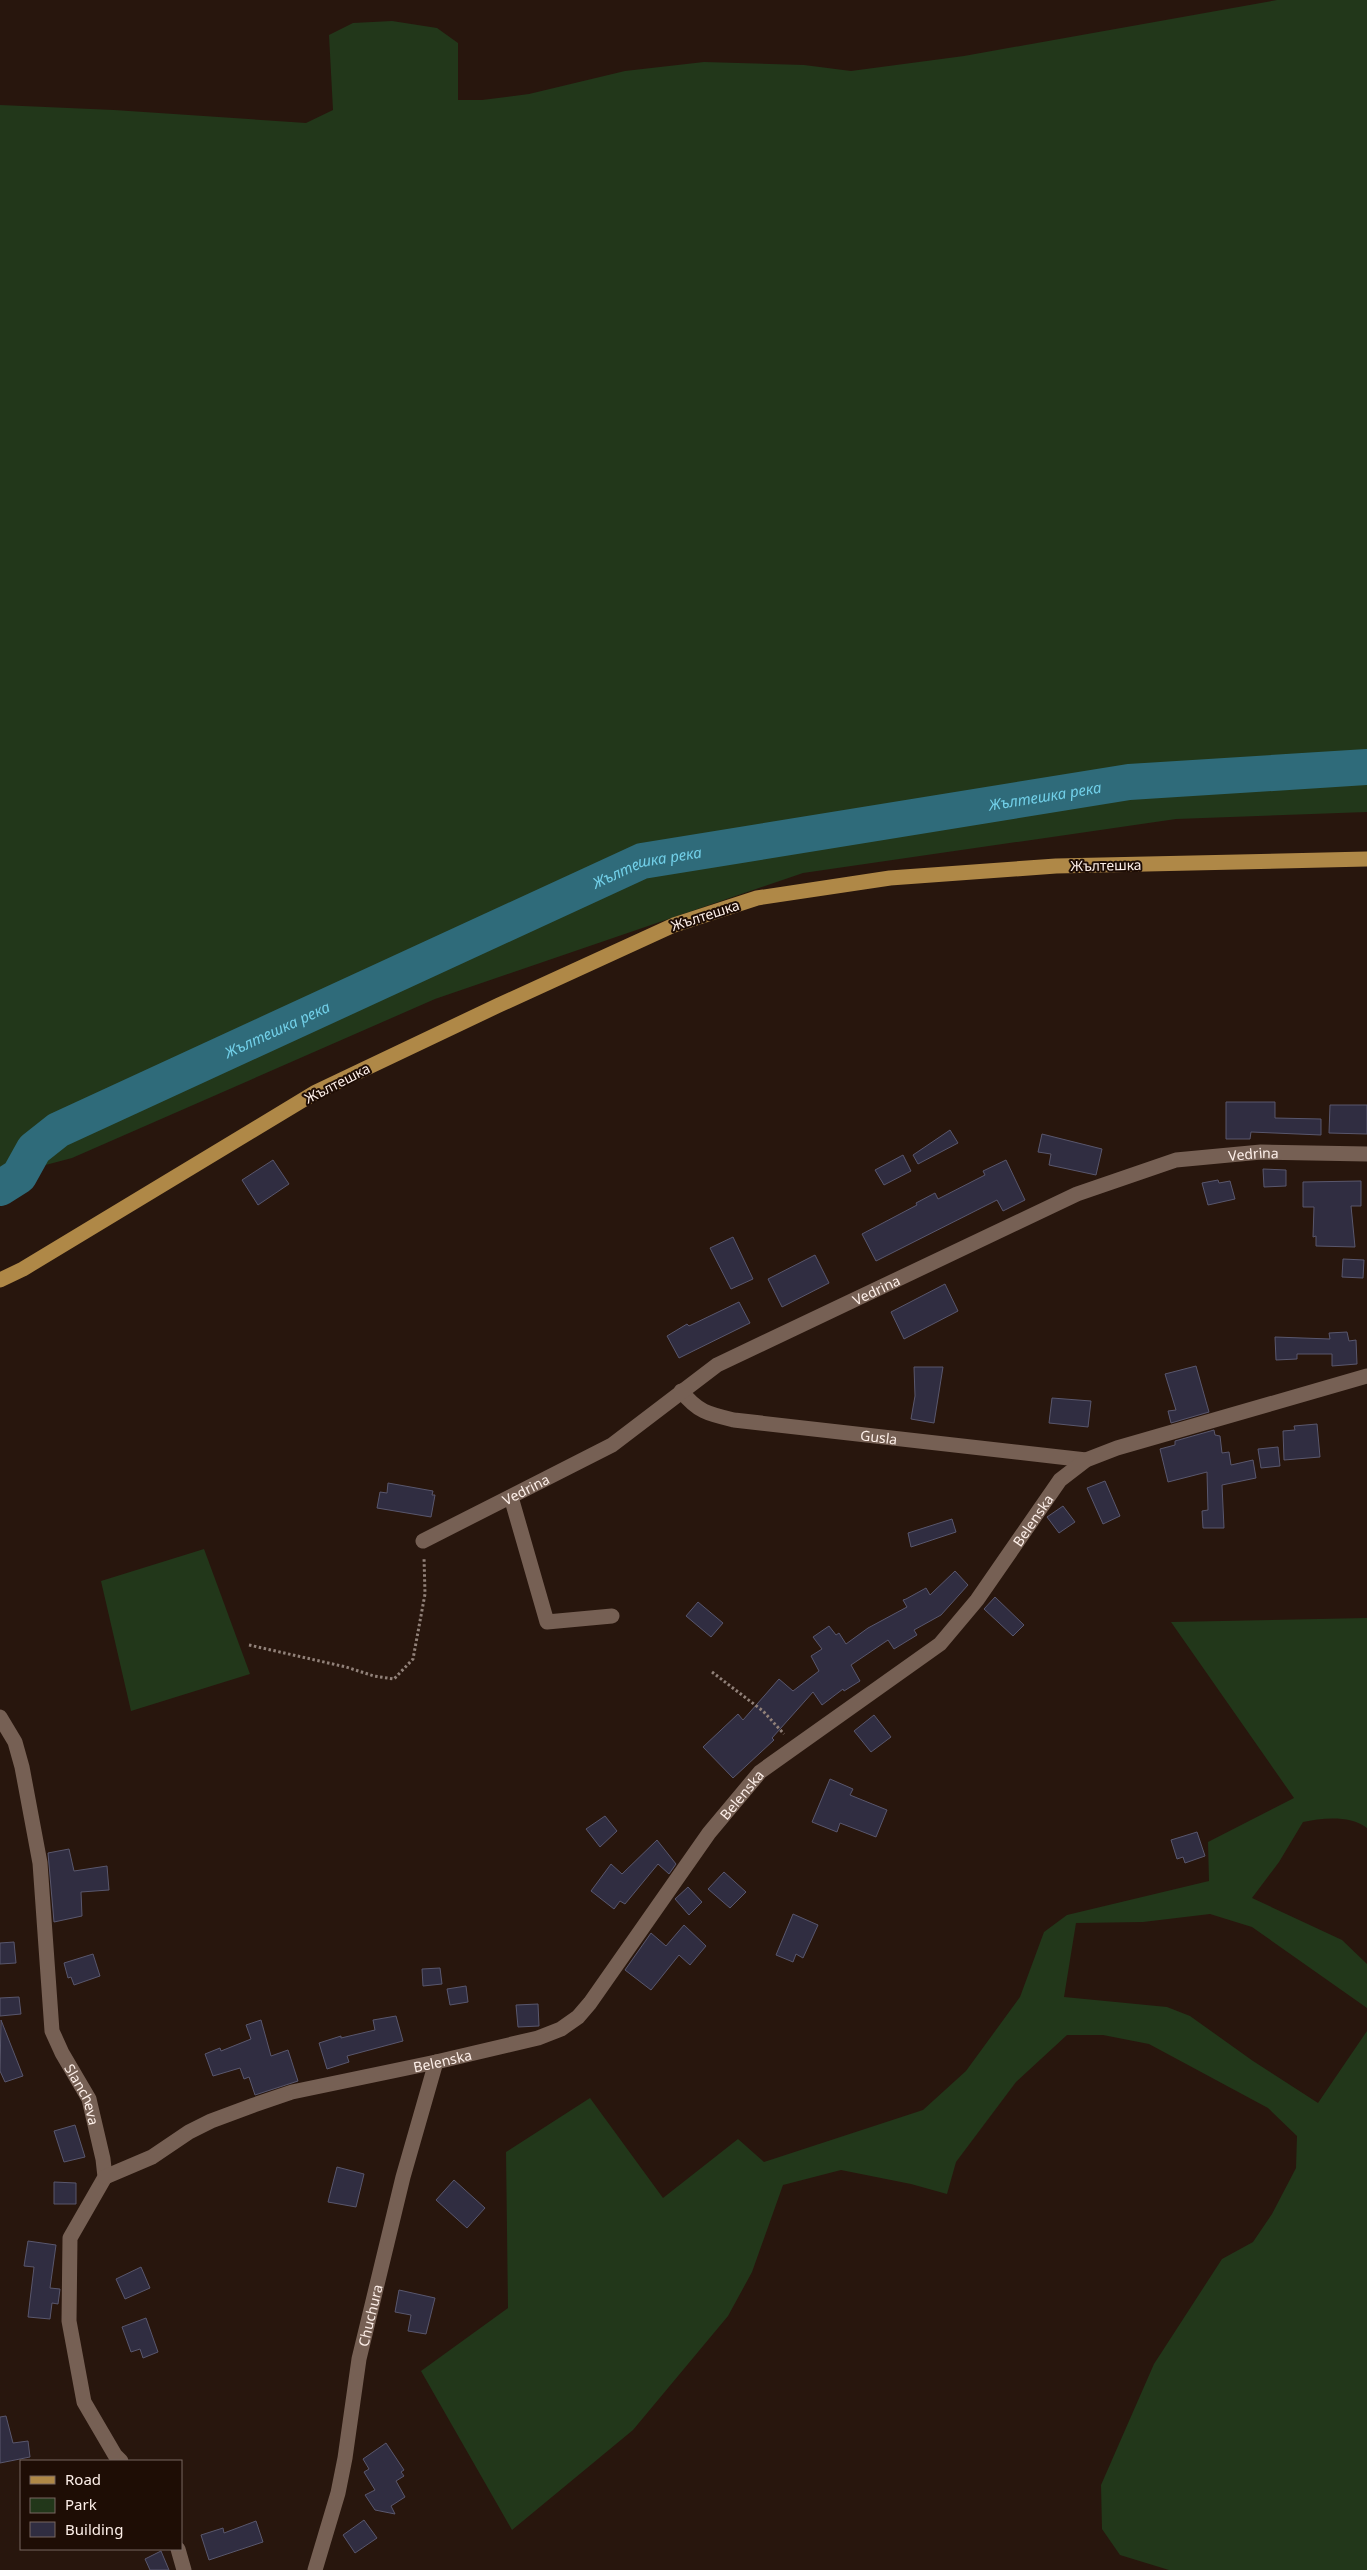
<svg xmlns="http://www.w3.org/2000/svg" width="1367" height="2570" viewBox="0 0 1367 2570" font-family="'Noto Sans',sans-serif">
<rect width="100%" height="100%" fill="#28160d"/>
<g fill="#22371a">
<path d="M1277 0H1367V812L1176 819 803 873 435 999 72 1158 0 1177V105L114 110 306 123 333 110 329 35 353 23 392 21 437 28 458 43V100H482L529 94 625 71 704 62 804 65 851 71 964 56Z"/>
<path d="M204 1549 250 1674 131 1711 101 1581Z"/>
<path d="M1367 1618V1828C1350 1815 1322 1818 1303 1822L1279 1862 1252 1898 1342 1940 1367 1964V2008L1252 1927 1210 1914 1143 1922 1076 1923 1064 1997 1167 2007 1190 2016 1253 2061 1318 2103 1367 2031V2570H1169L1120 2555 1102 2529 1101 2485 1154 2364 1222 2259 1253 2242 1272 2214 1296 2168 1297 2136 1268 2108 1149 2044 1103 2035H1067L1016 2082 956 2162 947 2194 911 2184 841 2170 783 2185 752 2272 728 2316 633 2430 512 2530 421 2371 508 2308 506 2152 590 2098 663 2198 738 2139 764 2162 923 2110 966 2071 1020 1997 1044 1932 1067 1915 1209 1881 1208 1842 1294 1798 1171 1622Z"/>
</g>
<g fill="none" stroke-linecap="round" stroke-linejoin="round">
<path stroke="#2f6b7a" stroke-width="36" id="s1" d="M0 1188 19 1176 34 1149 58 1130 642 861 1129 782 1367 767"/>
</g>
<g fill="#302d41" stroke="#59576d">
<path d="M1226 1102H1275V1118L1321 1119V1135L1251 1132 1250 1139H1226Z"/>
<path d="M1330 1105H1367V1134L1329 1133Z"/>
<path d="M950 1130 958 1143 918 1164 913 1155Z"/>
<path d="M1042 1134 1102 1149 1096 1175 1049 1165 1051 1154 1038 1152Z"/>
<path d="M903 1155 911 1171 884 1185 875 1170Z"/>
<path d="M273 1160 289 1184 258 1205 242 1180Z"/>
<path d="M1006 1160 1025 1200 1003 1211 997 1200 876 1261 862 1234 917 1205 916 1203 935 1193 938 1199 985 1175 983 1171Z"/>
<path d="M1263 1169 1286 1170V1186L1264 1187Z"/>
<path d="M1218 1180 1219 1183 1230 1181 1235 1199 1208 1205 1202 1183Z"/>
<path d="M1361 1181V1206H1351L1355 1247 1316 1246V1236L1313 1237 1314 1207H1303V1182Z"/>
<path d="M733 1237 753 1279 731 1289 710 1248Z"/>
<path d="M815 1255 829 1283 782 1307 768 1279Z"/>
<path d="M1343 1259 1364 1260 1363 1278 1342 1277Z"/>
<path d="M945 1284 958 1311 904 1339 891 1312Z"/>
<path d="M739 1302 750 1323 679 1358 667 1336 687 1324 689 1326Z"/>
<path d="M1347 1332 1349 1341 1356 1340 1357 1364 1332 1366V1354H1297V1359L1276 1360 1275 1337 1330 1339 1329 1333Z"/>
<path d="M1196 1366 1209 1412 1171 1423 1168 1411 1176 1410 1165 1374Z"/>
<path d="M914 1367H943L934 1423 911 1419 915 1396Z"/>
<path d="M1052 1398 1091 1401 1088 1427 1049 1423Z"/>
<path d="M1317 1424 1320 1457 1284 1460 1283 1431 1295 1430 1294 1426Z"/>
<path d="M1214 1430 1215 1435 1220 1436 1222 1453 1229 1452 1231 1465 1253 1460 1256 1478 1222 1485 1224 1528H1203L1202 1511 1208 1510 1207 1472 1168 1482 1160 1449 1175 1445V1441Z"/>
<path d="M1278 1447 1280 1466 1261 1468 1258 1449Z"/>
<path d="M1105 1481 1120 1516 1103 1524 1087 1488Z"/>
<path d="M388 1483 433 1491 432 1495H435L431 1517 377 1508 380 1492 387 1493Z"/>
<path d="M1063 1506 1075 1522 1059 1533 1047 1517Z"/>
<path d="M952 1519 956 1532 911 1547 908 1533Z"/>
<path d="M955 1571 968 1585 941 1615 914 1630 917 1635 894 1649 888 1640 851 1665 860 1681 844 1691 843 1689 822 1705 813 1692 772 1738 774 1740 733 1778 703 1747 738 1714 743 1720 779 1679 793 1691 819 1671 811 1656 822 1649 813 1637 829 1626 836 1635 839 1633 846 1644 868 1628 907 1607 903 1600 906 1599 926 1588 930 1595Z"/>
<path d="M995 1597 1024 1625 1013 1636 984 1609Z"/>
<path d="M698 1602 723 1623 711 1637 686 1616Z"/>
<path d="M874 1715 891 1737 871 1752 854 1731Z"/>
<path d="M830 1779 853 1789 850 1795 887 1810 876 1837 840 1823 837 1832 812 1822Z"/>
<path d="M605 1816 617 1831 600 1847 586 1829Z"/>
<path d="M1197 1832 1205 1856 1185 1863 1183 1857 1177 1859 1171 1840Z"/>
<path d="M657 1840 676 1864 669 1874 658 1864 625 1904 620 1901 614 1909 591 1891 611 1864 622 1874Z"/>
<path d="M69 1849 74 1871 107 1866 109 1890 81 1892 82 1916 54 1922 48 1853Z"/>
<path d="M724 1872 746 1892 730 1908 708 1889Z"/>
<path d="M688 1887 702 1902 689 1915 675 1899Z"/>
<path d="M793 1914 818 1925 803 1958 796 1954 793 1962 776 1955Z"/>
<path d="M684 1925 706 1946 690 1965 679 1955 651 1990 625 1970 651 1933 666 1946Z"/>
<path d="M14 1942 16 1963 0 1964V1943Z"/>
<path d="M93 1954 100 1976 74 1985 71 1977 68 1978 64 1963Z"/>
<path d="M440 1968 442 1984 423 1986 422 1969Z"/>
<path d="M466 1986 468 2002 450 2005 447 1989Z"/>
<path d="M19 1997 21 2014 0 2016V1998Z"/>
<path d="M538 2004 539 2026 518 2027 516 2005Z"/>
<path d="M396 2016 403 2041 347 2056 349 2062 327 2069 319 2043 341 2036V2038L375 2030 373 2020Z"/>
<path d="M1 2020 23 2076 5 2082 0 2071Z"/>
<path d="M261 2020 271 2056 288 2050 298 2081 255 2095 249 2077 244 2079 240 2068 213 2076 205 2054 220 2048 221 2051 251 2039 246 2025Z"/>
<path d="M75 2125 85 2157 64 2162 54 2131Z"/>
<path d="M337 2167 364 2174 356 2207 328 2202Z"/>
<path d="M454 2180 485 2208 467 2228 436 2200Z"/>
<path d="M54 2182 76 2183V2204H54Z"/>
<path d="M28 2241 56 2245 50 2288 60 2289 58 2304 52 2303 50 2319 28 2317 34 2267 24 2266Z"/>
<path d="M141 2267 150 2288 125 2299 116 2279Z"/>
<path d="M399 2290 435 2298 426 2334 408 2331 411 2315 395 2312Z"/>
<path d="M146 2318 158 2352 143 2358 140 2349 131 2352 122 2327Z"/>
<path d="M6 2416 13 2443 28 2441 30 2457 0 2463V2417Z"/>
<path d="M386 2443 404 2470 401 2472 404 2476 396 2481 405 2497 391 2506 395 2514 375 2510 365 2495 375 2490 364 2472 369 2469 363 2459Z"/>
<path d="M364 2520 377 2538 355 2553 343 2535Z"/>
<path d="M256 2521 263 2542 209 2560 201 2535 223 2528 224 2533Z"/>
<path d="M161 2551 169 2570H150L145 2559Z"/>
</g>
<g fill="none" stroke-linecap="round" stroke-linejoin="round">
<g stroke="#918179" stroke-width="3" stroke-dasharray="2.5 2.5" stroke-linecap="butt">
<path d="M249 1645 346 1667 374 1676 394 1679 413 1659 425 1594 424 1557"/>
<path d="M712 1672 763 1711 784 1734"/>
</g>
<g stroke="#766054" stroke-width="15">
<path id="s2" d="M681 1391C698 1412 708 1414 734 1420L1086 1460"/>
<path d="M511 1497 547 1622 612 1616"/>
<path id="s3" d="M423 1541 612 1445 717 1365 1077 1194 1176 1160 1261 1152 1367 1154"/>
<path id="s4" d="M0 1717 15 1742 22 1767 40 1863 52 2031 62 2053 89 2099 103 2159 105 2177 70 2238 69 2321 84 2402 115 2455 121 2461"/>
<path id="s5" d="M105 2177 152 2157 189 2132 211 2121 254 2105 292 2092 436 2062 538 2038 561 2029 578 2017 590 2003 709 1833 760 1772 940 1644 977 1600 1060 1480 1086 1460 1117 1448 1367 1376"/>
<path d="M178 2549 184 2570"/>
<path id="s6" d="M315 2570 338 2493 345 2458 359 2359 403 2177 436 2062"/>
</g>
<path stroke="#af8847" stroke-width="15" d="M0 1280 23 1269 316 1092 499 1005 674 925 757 898 890 878 1056 866 1367 859"/>
</g>
<g text-anchor="middle" dominant-baseline="central" stroke-width="4" stroke-linejoin="round" paint-order="stroke">
<g font-size="14" fill="#fdefe9" stroke="#1e0d05">
<text transform="translate(1106 865) rotate(-1)">Жълтешка</text>
<text transform="translate(705 915) rotate(-18)">Жълтешка</text>
<text transform="translate(337 1083) rotate(-27)">Жълтешка</text>
<text stroke="none"><textPath href="#s3" startOffset="925">Vedrina</textPath></text>
<text stroke="none"><textPath href="#s3" startOffset="520">Vedrina</textPath></text>
<text stroke="none"><textPath href="#s2" startOffset="208">Gusla</textPath></text>
<text stroke="none"><textPath href="#s3" startOffset="115">Vedrina</textPath></text>
<text stroke="none"><textPath href="#s5" startOffset="1185">Belenska</textPath></text>
<text stroke="none"><textPath href="#s5" startOffset="780">Belenska</textPath></text>
<text stroke="none"><textPath href="#s5" startOffset="360">Belenska</textPath></text>
<text stroke="none"><textPath href="#s4" startOffset="392">Slancheva</textPath></text>
<text stroke="none"><textPath href="#s6" startOffset="261">Chuchura</textPath></text>
</g>
<g font-size="15" font-style="italic" fill="#72d0e9" stroke="#1e0d05">
<text stroke="none"><textPath href="#s1" startOffset="1135">Жълтешка река</textPath></text>
<text stroke="none"><textPath href="#s1" startOffset="730">Жълтешка река</textPath></text>
<text stroke="none"><textPath href="#s1" startOffset="325">Жълтешка река</textPath></text>
</g>
</g>
<rect x="20" y="2460" width="162" height="90" fill="#1e0d05" stroke="#776760"/>
<rect x="30" y="2476" width="25" height="8" fill="#af8847" stroke="#776760"/>
<text x="65" y="2485" font-size="15" fill="#fdefe9">Road</text>
<rect x="30" y="2498" width="25" height="15" fill="#22371a" stroke="#776760"/>
<text x="65" y="2510" font-size="15" fill="#fdefe9">Park</text>
<rect x="30" y="2522" width="25" height="15" fill="#302d41" stroke="#776760"/>
<text x="65" y="2535" font-size="15" fill="#fdefe9">Building</text>
</svg>
